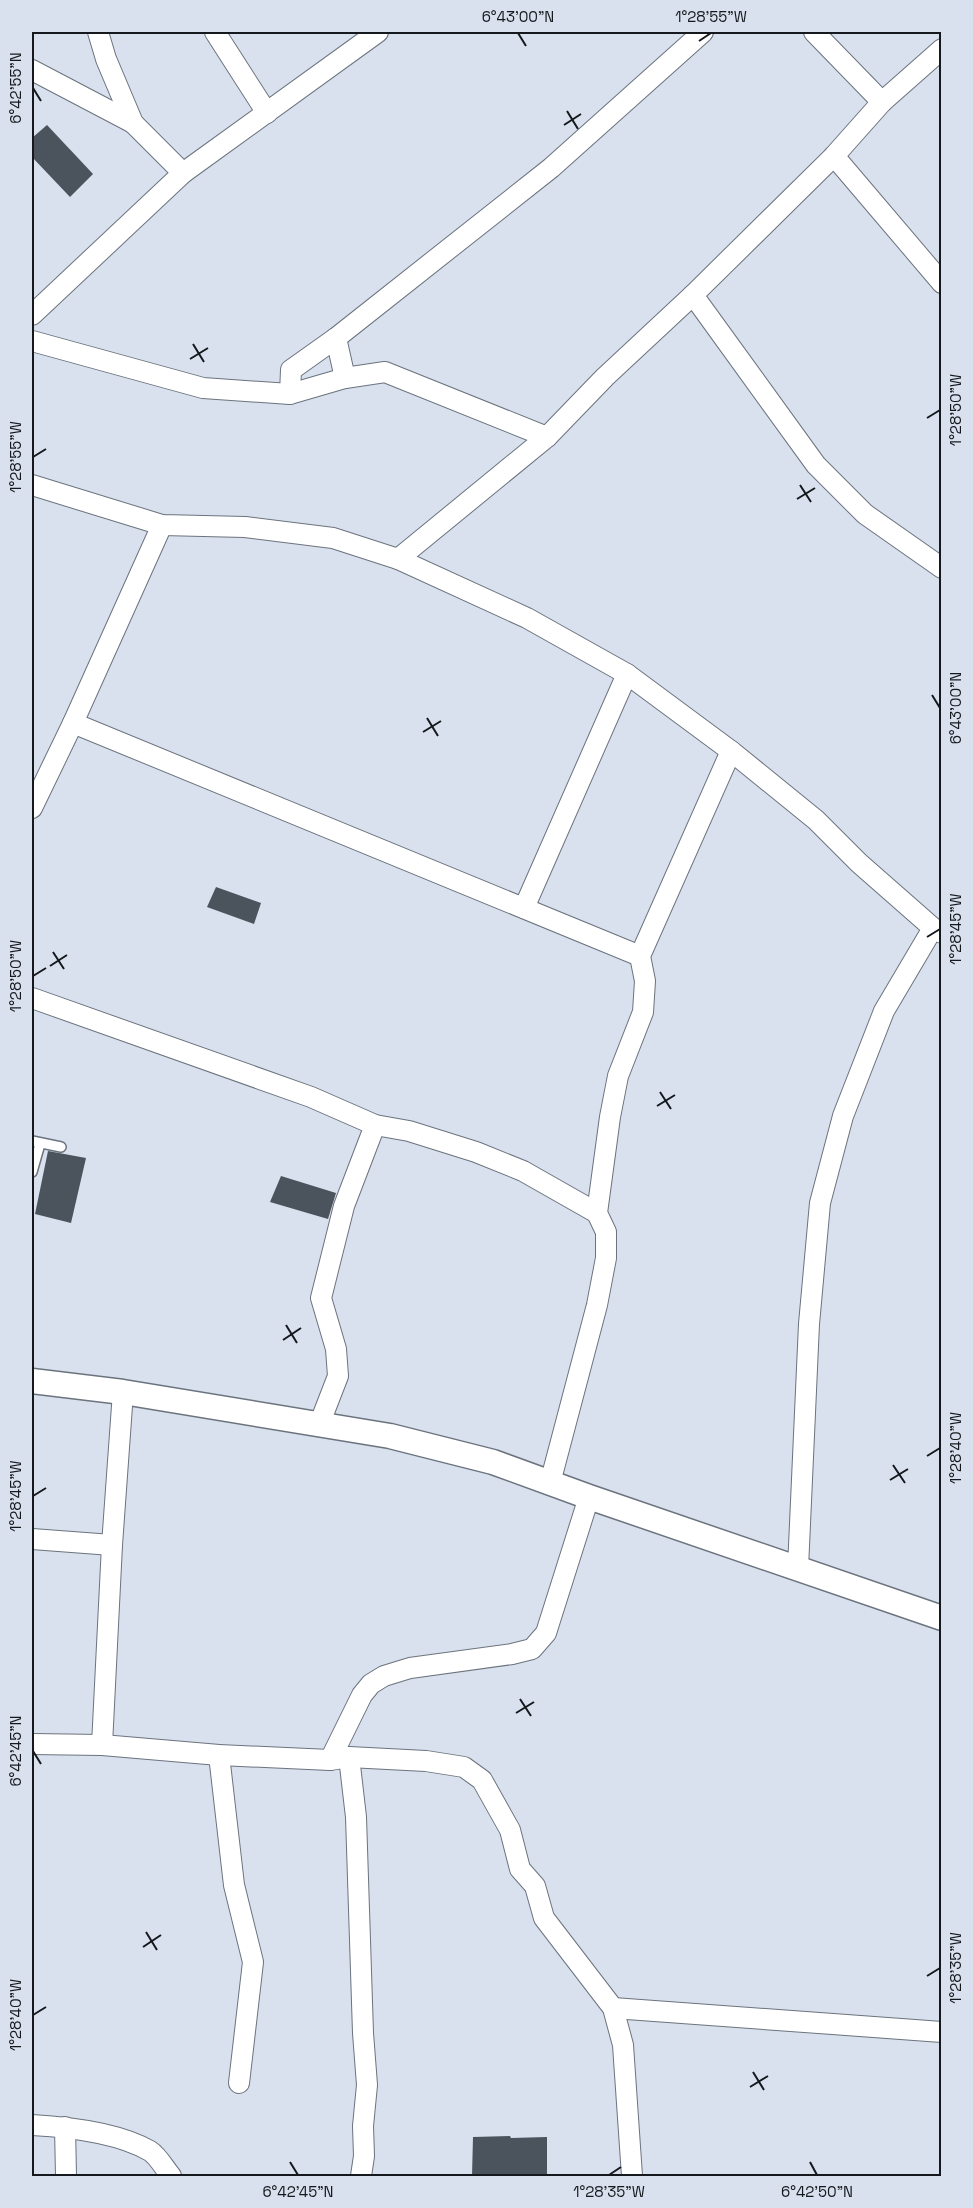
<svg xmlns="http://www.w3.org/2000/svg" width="973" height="2208" viewBox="0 0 973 2208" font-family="'Space Grotesk',sans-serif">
<rect width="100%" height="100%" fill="#d8e1ed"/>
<g fill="#4b535d">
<path d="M47 125 93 174 70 197 32 157V138Z"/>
<path d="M216 887 261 903 254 924 207 907Z"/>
<path d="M48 1151 86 1158 71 1223 35 1214Z"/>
<path d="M281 1176 336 1193 328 1219 270 1202Z"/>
<path d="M510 2136 511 2138 547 2137V2176H472L473 2137Z"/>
</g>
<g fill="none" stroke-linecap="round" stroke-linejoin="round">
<g stroke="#6b737e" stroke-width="12">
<g id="service">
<path d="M32 1141 61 1147"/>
<path d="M32 1172 40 1144"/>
</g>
</g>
<g stroke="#6b737e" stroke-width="22">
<g id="minor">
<path d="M98 32 106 59 133 123 183 173"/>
<path d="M215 32 267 113"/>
<path d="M814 32 882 102"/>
<path d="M32 70 133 123"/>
<path d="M834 156 942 283"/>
<path d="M693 295 816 465 865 514 942 568"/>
<path d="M32 315 183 173 378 32"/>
<path d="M336 338 345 378 385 372 547 437"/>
<path d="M32 341 203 388 290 394 345 378"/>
<path d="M290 394 291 370 336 338 551 168 703 32"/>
<path d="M32 485 162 525 245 527 333 538 398 559 527 618 627 674 731 751 816 820 859 863 933 928 942 933"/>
<path d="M398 559 547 437 605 377 693 295 834 156 882 102 942 49"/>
<path d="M73 723 640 956"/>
<path d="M32 808 73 723 162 525"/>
<path d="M524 908 627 674"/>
<path d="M32 998 311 1097 375 1125 409 1131 476 1152 523 1171 597 1213"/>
<path d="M319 1425 338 1376 336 1349 321 1298 344 1206 375 1125"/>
<path d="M550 1483 597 1305 606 1258V1232L597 1213 610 1117 618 1076 643 1012 645 981 640 956 731 751"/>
<path d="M32 1539 112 1545"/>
<path d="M798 1568 809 1324 820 1203 843 1116 884 1011 933 928"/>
<path d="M32 1744 102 1745 219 1755 330 1760 349 1757 426 1761 464 1767 482 1780 510 1830 520 1869 535 1886 544 1918 613 2008 623 2045 632 2176"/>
<path d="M102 1745 112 1545 123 1392"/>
<path d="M219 1755 234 1885 253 1962 239 2083"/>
<path d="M349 1757 356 1817 363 2033 367 2085 363 2126 364 2156 361 2176"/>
<path d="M330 1760 362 1695 371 1684 384 1676 410 1668 512 1654 532 1649 546 1633 589 1497"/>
<path d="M613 2008 942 2032"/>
<path d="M32 2125C69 2127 117 2132 150 2151 158 2156 165 2169 171 2176"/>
<path d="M65 2127 66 2176"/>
</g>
</g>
<g stroke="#6b737e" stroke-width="27">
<path id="tertiary" d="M32 1381 123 1392 390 1436 493 1462 589 1497 942 1618"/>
</g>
<use href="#service" stroke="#fff" stroke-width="9"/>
<use href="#minor" stroke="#fff" stroke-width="20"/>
<use href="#tertiary" stroke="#fff" stroke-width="24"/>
</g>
<path fill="none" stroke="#15181d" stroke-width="2" d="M518 33 526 46M699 41 711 33M33 88 41 101M567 111 578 129M564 125 581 114M193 344 204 362M190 359 208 348M927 418 940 410M33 457 46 449M800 485 811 502M797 499 815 488M932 695 940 708M427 718 438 736M423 732 441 721M927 937 940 929M53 952 64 969M50 966 67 955M33 976 46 968M660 1092 671 1109M657 1106 675 1095M286 1325 297 1343M283 1340 301 1328M927 1456 940 1448M893 1465 905 1483M890 1480 908 1469M33 1496 46 1488M520 1699 531 1716M516 1713 534 1702M33 1751 41 1764M146 1932 157 1950M143 1947 161 1935M927 1976 940 1968M33 2015 46 2007M753 2072 764 2090M750 2087 768 2076M290 2162 298 2175M810 2162 817 2175M609 2175 621 2167"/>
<rect width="973" height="2208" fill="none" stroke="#d8e1ed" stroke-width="66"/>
<rect x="33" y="33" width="907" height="2142" fill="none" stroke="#15181d" stroke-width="2"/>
<g font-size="15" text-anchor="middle" fill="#15181d">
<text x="518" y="22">6°43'00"N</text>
<text x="711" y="22">1°28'55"W</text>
<text transform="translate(16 88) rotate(-90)" y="5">6°42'55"N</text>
<text transform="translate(956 410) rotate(-90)" y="5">1°28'50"W</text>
<text transform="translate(16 457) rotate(-90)" y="5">1°28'55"W</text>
<text transform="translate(956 708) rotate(-90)" y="5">6°43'00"N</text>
<text transform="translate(956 929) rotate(-90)" y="5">1°28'45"W</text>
<text transform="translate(16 976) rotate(-90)" y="5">1°28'50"W</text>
<text transform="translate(956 1448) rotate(-90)" y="5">1°28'40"W</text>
<text transform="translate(16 1496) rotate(-90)" y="5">1°28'45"W</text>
<text transform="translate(16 1751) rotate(-90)" y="5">6°42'45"N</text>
<text transform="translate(956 1968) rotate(-90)" y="5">1°28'35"W</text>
<text transform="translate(16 2015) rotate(-90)" y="5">1°28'40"W</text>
<text x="298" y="2197">6°42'45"N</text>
<text x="609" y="2197">1°28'35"W</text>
<text x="817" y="2197">6°42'50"N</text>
</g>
</svg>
